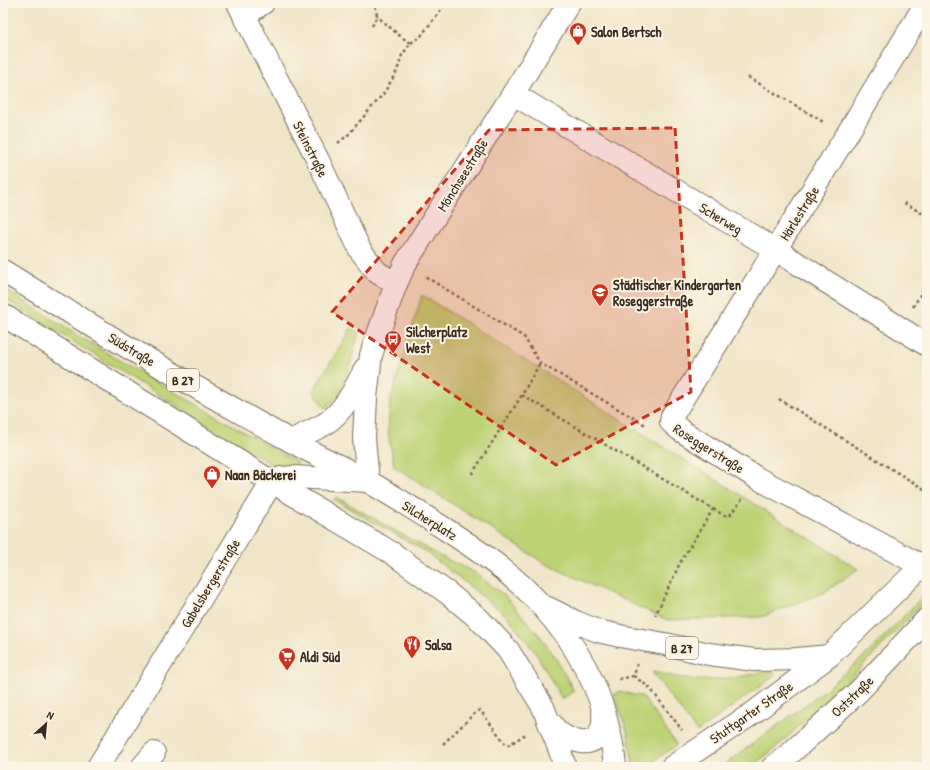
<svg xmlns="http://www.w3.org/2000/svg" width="930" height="770" viewBox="0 0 930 770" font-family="'Patrick Hand',sans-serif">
<rect width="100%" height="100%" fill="#fcf5e5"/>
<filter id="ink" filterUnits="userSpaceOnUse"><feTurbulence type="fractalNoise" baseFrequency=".025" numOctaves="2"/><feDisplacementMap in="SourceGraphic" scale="8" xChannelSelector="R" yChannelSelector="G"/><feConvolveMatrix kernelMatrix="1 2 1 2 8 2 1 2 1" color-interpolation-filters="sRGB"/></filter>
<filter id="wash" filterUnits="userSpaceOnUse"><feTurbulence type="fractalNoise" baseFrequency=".012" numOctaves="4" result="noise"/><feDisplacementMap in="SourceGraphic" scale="16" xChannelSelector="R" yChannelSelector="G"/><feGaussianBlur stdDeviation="0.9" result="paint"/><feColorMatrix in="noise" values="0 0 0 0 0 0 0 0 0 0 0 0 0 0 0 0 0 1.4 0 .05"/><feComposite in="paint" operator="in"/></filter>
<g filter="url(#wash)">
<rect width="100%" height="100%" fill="#f0e5c8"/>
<g fill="#bdd275" stroke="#7c7e4a">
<path d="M3 288 72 332 124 363 298 463 297 467 280 470 3 298Z"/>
<path d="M422 295 858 569 825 592 762 617 667 620 544 563 394 466 388 432 390 402Z"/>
<path d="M351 328 359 332 348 372 339 395 325 408 313 391Z"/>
<path d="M336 497 440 556 474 572 505 596 540 636 556 659 574 691 562 699 536 653 506 615 426 552 334 500V499Z"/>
<path d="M927 592V599L838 691 772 751 750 767H721L819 695 868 653Z"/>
<path d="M773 671 775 674 773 677 697 732 652 672C669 675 687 680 704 680 728 680 750 674 773 671Z"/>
<path d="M620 691 633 695 642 696 677 745 647 766 635 767 633 764 627 730 614 695Z"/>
</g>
</g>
<g filter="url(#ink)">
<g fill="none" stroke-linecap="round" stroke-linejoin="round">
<g stroke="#7a6b5a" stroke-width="24">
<g id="minor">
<path d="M238 3 318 160 360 250 377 272 396 284"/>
<path d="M244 16 263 3"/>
<path d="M513 94 776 250 927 345"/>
<path d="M291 441C302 435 314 430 325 424 344 411 355 389 365 369"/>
<path d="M922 566 757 478 680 430 671 422 672 416 846 136 926 3"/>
<path d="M548 720C551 723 554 727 556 730 570 742 595 751 602 728 604 721 603 715 603 709"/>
<path d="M98 767 272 482 281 478 294 477 368 481 364 439 366 398 371 355 376 340 396 284 405 264 513 94 569 3"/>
<path d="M142 767 154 753"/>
</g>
</g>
<g stroke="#7a6b5a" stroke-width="24">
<g id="major">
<path d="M3 271C97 330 192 386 289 440 315 455 343 467 369 482 394 496 418 512 442 527 478 550 513 574 542 606 573 641 599 684 609 731 612 742 614 755 615 767"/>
<path d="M3 315 272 482 392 553 449 594 479 619 508 650 543 707 560 751 565 767"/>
<path d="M548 608 576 622 598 631 620 636 665 644 709 654 754 660 797 659 829 656"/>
<path d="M672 767 753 713 829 656 927 561"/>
<path d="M773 767 793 751 859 691 927 619"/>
</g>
</g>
<g stroke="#7a6b5a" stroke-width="2.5" stroke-dasharray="3 3" stroke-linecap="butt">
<path d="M372 26 377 16 375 3"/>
<path d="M411 43 421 36 446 3"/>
<path d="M748 77 825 123"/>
<path d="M338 143 348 135 384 93 397 71 402 55 411 43 401 37 377 16"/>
<path d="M904 203 927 216"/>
<path d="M426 277 524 337 540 363 647 426"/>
<path d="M913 307 927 283"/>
<path d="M522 395 713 509 681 561 655 616"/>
<path d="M779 399 927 491"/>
<path d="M472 474 522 395 540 363"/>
<path d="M713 509 724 515H730L742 499"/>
<path d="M637 664 634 676 650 688 682 730"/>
<path d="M619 679 634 676"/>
<path d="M443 744 474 714 480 710 507 746 526 734"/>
</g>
<use href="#minor" stroke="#fff" stroke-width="22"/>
<use href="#major" stroke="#fff" stroke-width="22"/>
</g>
</g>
<path fill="#c8321e" fill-opacity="0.2" stroke="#c8321e" stroke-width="3" stroke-dasharray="8 5" stroke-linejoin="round" d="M675 128 691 392 556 465 332 312 489 130Z"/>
<defs>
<g id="shop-pin" transform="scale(0.9)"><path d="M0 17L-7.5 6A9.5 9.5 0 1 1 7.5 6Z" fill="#c8321e" stroke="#fcf5e5"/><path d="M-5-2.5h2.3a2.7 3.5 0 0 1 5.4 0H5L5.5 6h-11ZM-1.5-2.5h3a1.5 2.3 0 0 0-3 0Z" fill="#fff"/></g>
<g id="school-pin" transform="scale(0.9)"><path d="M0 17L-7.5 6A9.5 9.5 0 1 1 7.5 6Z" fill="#c8321e" stroke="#fcf5e5"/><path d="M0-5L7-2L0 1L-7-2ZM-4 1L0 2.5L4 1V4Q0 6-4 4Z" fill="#fff"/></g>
<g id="bus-pin" transform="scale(0.9)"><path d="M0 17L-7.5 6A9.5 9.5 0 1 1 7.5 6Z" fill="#c8321e" stroke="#fcf5e5"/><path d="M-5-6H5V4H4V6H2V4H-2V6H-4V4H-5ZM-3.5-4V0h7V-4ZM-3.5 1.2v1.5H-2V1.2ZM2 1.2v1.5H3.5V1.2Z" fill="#fff"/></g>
<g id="restaurant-pin" transform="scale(0.9)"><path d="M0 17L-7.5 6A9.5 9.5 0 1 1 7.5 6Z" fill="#c8321e" stroke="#fcf5e5"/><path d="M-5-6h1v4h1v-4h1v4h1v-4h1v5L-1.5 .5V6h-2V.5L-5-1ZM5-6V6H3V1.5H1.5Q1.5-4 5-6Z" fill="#fff"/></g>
<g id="supermarket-pin" transform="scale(0.9)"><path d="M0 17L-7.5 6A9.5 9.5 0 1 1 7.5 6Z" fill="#c8321e" stroke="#fcf5e5"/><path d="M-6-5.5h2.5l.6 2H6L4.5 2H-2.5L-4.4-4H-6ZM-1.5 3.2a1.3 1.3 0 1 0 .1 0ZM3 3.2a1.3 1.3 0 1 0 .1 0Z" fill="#fff"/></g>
</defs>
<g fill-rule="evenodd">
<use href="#shop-pin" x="578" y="31"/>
<use href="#school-pin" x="600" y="292"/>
<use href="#bus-pin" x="393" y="339"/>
<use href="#shop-pin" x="212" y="474"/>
<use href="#restaurant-pin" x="412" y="644"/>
<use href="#supermarket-pin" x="287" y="656"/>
</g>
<g text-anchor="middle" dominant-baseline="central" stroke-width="4" stroke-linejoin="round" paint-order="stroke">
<g fill="#fcf5e5" stroke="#75675a" stroke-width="1">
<rect x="167" y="369" width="32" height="22" rx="3"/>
<rect x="666" y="637" width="32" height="22" rx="3"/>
</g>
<g font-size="13" font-weight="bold" fill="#3b2a1e">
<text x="183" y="380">B 27</text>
<text x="682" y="648">B 27</text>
</g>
<g font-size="14" font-weight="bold" fill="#3b2a1e" stroke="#fcf5e5" text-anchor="start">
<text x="591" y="31">Salon Bertsch</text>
<text x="613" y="284">Städtischer Kindergarten<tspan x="613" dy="16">Roseggerstraße</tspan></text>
<text x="406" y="331">Silcherplatz<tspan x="406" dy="16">West</tspan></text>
<text x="225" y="474">Naan Bäckerei</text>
<text x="425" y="644">Salsa</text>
<text x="300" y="656">Aldi Süd</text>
</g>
<g font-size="14" fill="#3b2a1e" stroke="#fcf5e5">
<text transform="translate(311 149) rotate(63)">Steinstraße</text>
<text transform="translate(462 175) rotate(-58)">Mönchseestraße</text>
<text transform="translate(799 213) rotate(-58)">Härlestraße</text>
<text transform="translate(721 218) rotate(31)">Scherweg</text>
<text transform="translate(132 349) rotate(31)">Südstraße</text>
<text transform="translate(709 448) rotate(32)">Roseggerstraße</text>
<text transform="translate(430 520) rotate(32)">Silcherplatz</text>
<text transform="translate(210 583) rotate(-59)">Gabelsbergerstraße</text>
<text transform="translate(852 696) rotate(-44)">Oststraße</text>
<text transform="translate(751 712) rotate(-35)">Stuttgarter Straße</text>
</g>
</g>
<rect width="930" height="770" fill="none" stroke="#fcf5e5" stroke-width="16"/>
<g transform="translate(46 724) rotate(27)" stroke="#fcf5e5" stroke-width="3" paint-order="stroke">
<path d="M0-3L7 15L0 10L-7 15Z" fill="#3b2a1e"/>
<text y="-6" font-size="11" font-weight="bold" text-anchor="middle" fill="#3b2a1e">N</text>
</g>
</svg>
